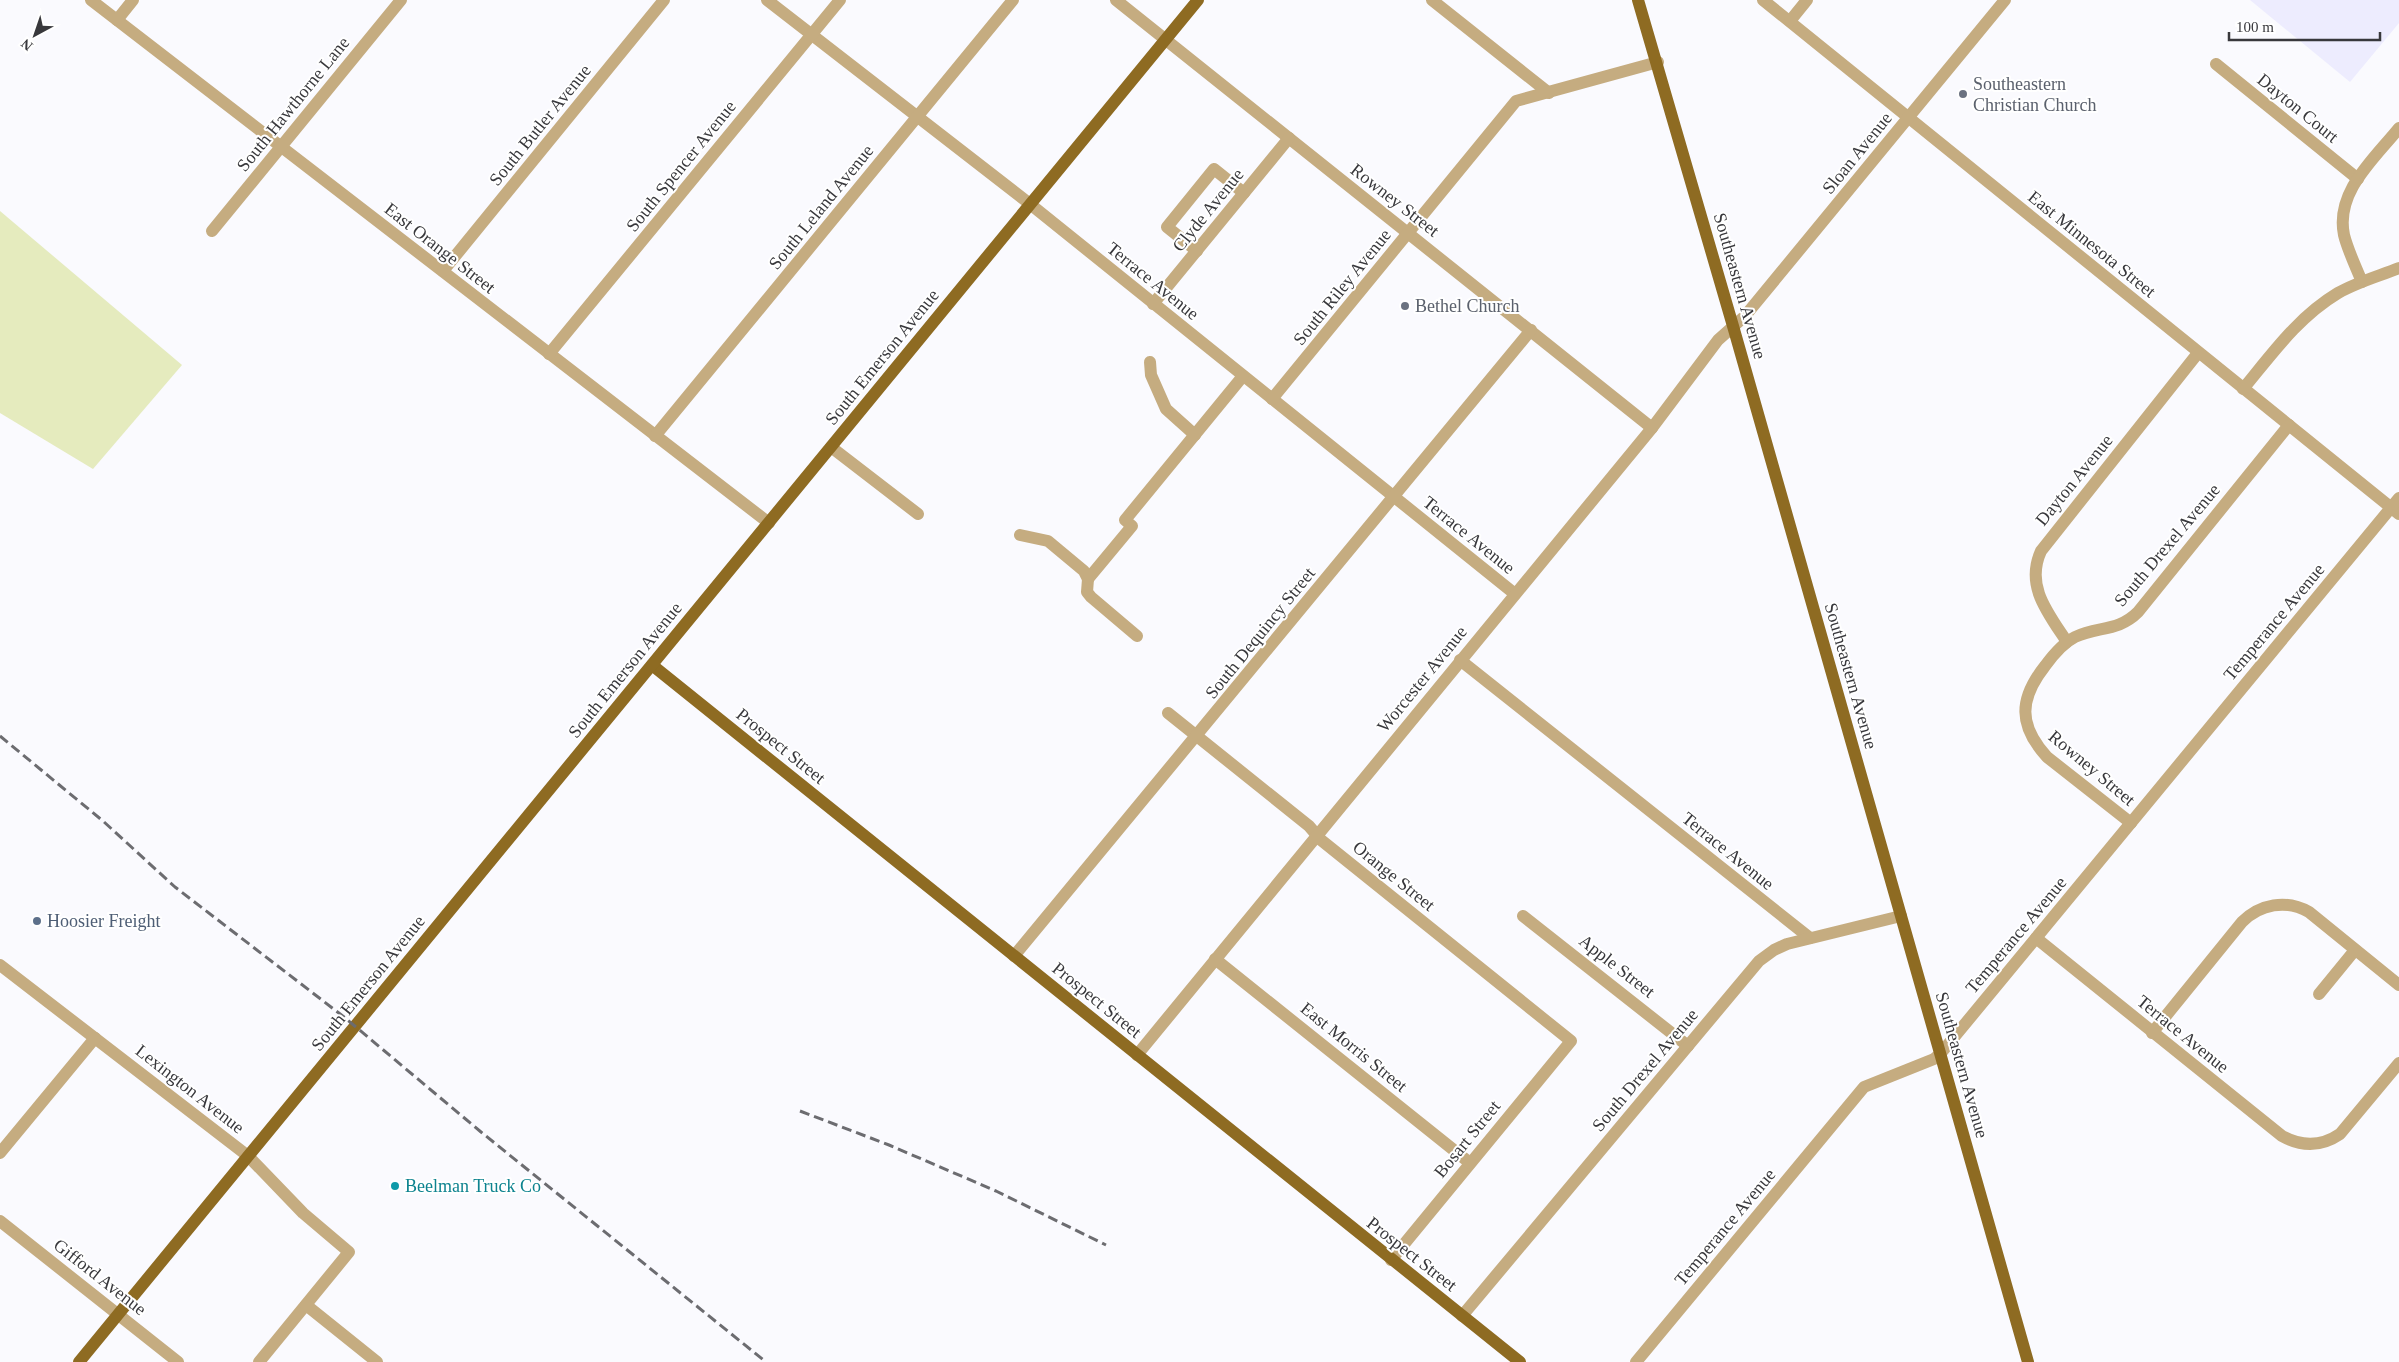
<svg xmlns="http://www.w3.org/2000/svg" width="2399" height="1362" viewBox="0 0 2399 1362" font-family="'Times New Roman',serif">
<rect width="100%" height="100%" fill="#fafafe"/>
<path fill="#edecfe" d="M2250 0H2399V23L2350 82Z"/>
<path fill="#e5ebbe" d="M0 211 182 365 93 469 0 413Z"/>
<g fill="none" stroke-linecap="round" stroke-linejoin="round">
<g stroke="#c5ac80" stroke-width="12">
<path d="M91 0 769 523"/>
<path d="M767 0 1030 204 1515 594"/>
<path d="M1116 0 1652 428"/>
<path d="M1432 0 1549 93"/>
<path d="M1763 0 2399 514"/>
<path d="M117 20 133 0"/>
<path d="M1790 21 1807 0"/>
<path d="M2216 64 2358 179"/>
<path d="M212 231 401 0"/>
<path d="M1197 251 1167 227 1214 169 1244 193"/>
<path d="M443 271 664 0"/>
<path d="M2362 282C2356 267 2348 251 2344 235 2335 192 2374 159 2399 128"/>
<path d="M1153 304 1289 138"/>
<path d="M549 354 840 0"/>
<path d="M1150 362 1151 375 1166 409 1195 435"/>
<path d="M2243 389C2272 354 2298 317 2338 293 2357 282 2379 276 2399 268"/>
<path d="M1272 399 1516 101 1658 62"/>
<path d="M655 436 1013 0"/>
<path d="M831 447 918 514"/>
<path d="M1020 535 1048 541 1084 571 1088 579 1087 592 1091 597 1137 636"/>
<path d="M1088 579 1132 526 1125 520 1243 376"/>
<path d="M2067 642C2048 613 2025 586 2041 551L2198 353"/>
<path d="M1460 660 1810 938"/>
<path d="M1168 713 1309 826 1321 840 1571 1041 1391 1260"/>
<path d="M2131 823 2047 757C2018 725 2019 699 2045 666 2053 655 2063 643 2075 637 2098 626 2118 632 2138 612L2289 425"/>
<path d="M1523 916 1688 1046"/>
<path d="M2036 938 2282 1136C2302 1147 2321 1147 2340 1134L2399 1063"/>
<path d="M1014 956 1531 330"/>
<path d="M1215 959 1470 1163"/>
<path d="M0 965 248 1156 303 1213 349 1252 259 1362"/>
<path d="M2319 994 2355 950"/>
<path d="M2152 1033 2242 922C2260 904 2286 899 2309 912L2399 985"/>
<path d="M1137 1055 1652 428 1718 340 1745 316 2005 0"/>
<path d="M0 1153 95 1038"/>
<path d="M0 1221 178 1362"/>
<path d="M306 1305 377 1362"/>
<path d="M1462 1316 1759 961 1774 950 1787 944 1901 916"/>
<path d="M1636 1362 1864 1087 1934 1059 1941 1053 2399 498"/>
</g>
<g stroke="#8e6b22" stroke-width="12">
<path d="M1638 0 1733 326 2028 1362"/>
<path d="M652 665 1520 1362"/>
<path d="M79 1362 1198 0"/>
</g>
<g stroke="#6c6c70" stroke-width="3" stroke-dasharray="10 5" stroke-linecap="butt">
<path d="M0 736 103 821 175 887 344 1017 481 1132 766 1362"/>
<path d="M800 1111 889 1145 996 1191 1106 1245"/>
</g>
</g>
<g fill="#6b7280" stroke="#fff" stroke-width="2">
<circle cx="1963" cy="94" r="5"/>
<circle cx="1405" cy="306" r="5"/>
</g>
<circle fill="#5c6f8a" stroke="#fff" stroke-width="2" cx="37" cy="921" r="5"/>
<circle fill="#0f9aa8" stroke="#fff" stroke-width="2" cx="395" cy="1186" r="5"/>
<g text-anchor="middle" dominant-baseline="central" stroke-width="4" stroke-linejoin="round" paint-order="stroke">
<g font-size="18" fill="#5b616d" stroke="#fff" text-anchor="start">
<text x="1973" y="84">Southeastern<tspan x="1973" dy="21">Christian Church</tspan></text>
<text x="1415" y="306">Bethel Church</text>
</g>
<g font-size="18" fill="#38383c" stroke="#fff">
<text transform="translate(293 104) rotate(-51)">South Hawthorne Lane</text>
<text transform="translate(2298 108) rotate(39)">Dayton Court</text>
<text transform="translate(540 125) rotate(-51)">South Butler Avenue</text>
<text transform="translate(1857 153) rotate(-51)">Sloan Avenue</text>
<text transform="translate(681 166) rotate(-51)">South Spencer Avenue</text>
<text transform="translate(1395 200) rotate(38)">Rowney Street</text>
<text transform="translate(821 207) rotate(-51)">South Leland Avenue</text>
<text transform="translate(1208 210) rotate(-51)">Clyde Avenue</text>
<text transform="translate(2092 244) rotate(39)">East Minnesota Street</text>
<text transform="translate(440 248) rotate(38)">East Orange Street</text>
<text transform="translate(1153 281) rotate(39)">Terrace Avenue</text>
<text transform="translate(1740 286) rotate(74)">Southeastern Avenue</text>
<text transform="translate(1342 287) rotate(-51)">South Riley Avenue</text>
<text transform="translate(882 357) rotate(-51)">South Emerson Avenue</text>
<text transform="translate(2074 480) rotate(-51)">Dayton Avenue</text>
<text transform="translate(1469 535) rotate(39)">Terrace Avenue</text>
<text transform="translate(2167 545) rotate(-50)">South Drexel Avenue</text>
<text transform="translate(2274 622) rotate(-50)">Temperance Avenue</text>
<text transform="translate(1260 633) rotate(-51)">South Dequincy Street</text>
<text transform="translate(625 670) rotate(-51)">South Emerson Avenue</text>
<text transform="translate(1851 676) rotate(74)">Southeastern Avenue</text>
<text transform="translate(1422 679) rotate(-51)">Worcester Avenue</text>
<text transform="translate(781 746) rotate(39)">Prospect Street</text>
<text transform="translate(2092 768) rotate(40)">Rowney Street</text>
<text transform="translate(1728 851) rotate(39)">Terrace Avenue</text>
<text transform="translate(1394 876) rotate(39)">Orange Street</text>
<text transform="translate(2016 935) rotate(-50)">Temperance Avenue</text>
<text transform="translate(1617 966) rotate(38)">Apple Street</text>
<text transform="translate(368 983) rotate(-51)">South Emerson Avenue</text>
<text transform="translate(1097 1000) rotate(39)">Prospect Street</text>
<text transform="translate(2183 1034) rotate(39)">Terrace Avenue</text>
<text transform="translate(1354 1047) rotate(39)">East Morris Street</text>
<text transform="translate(1962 1065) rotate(74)">Southeastern Avenue</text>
<text transform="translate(1645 1070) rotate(-50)">South Drexel Avenue</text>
<text transform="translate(190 1089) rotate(38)">Lexington Avenue</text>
<text transform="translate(1467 1139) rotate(-51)">Bosart Street</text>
<text transform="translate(1725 1227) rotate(-50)">Temperance Avenue</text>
<text transform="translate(1412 1254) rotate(38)">Prospect Street</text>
<text transform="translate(100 1277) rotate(38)">Gifford Avenue</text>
</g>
<g font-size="18" fill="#4e5e75" stroke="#fff" text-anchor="start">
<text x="47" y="921">Hoosier Freight</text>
</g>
<g font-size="18" fill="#0d838f" stroke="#fff" text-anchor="start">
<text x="405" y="1186">Beelman Truck Co</text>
</g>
</g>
<g transform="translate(35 35) rotate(220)" stroke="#ffffff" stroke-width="4" paint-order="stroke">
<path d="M0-4L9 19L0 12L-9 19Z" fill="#38383c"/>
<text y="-8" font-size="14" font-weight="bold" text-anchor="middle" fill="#38383c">N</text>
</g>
<path d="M2229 32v8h151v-8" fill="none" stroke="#38383c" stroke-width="2.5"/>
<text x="2236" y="32" font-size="15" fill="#38383c" stroke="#ffffff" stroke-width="4" paint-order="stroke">100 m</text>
</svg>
